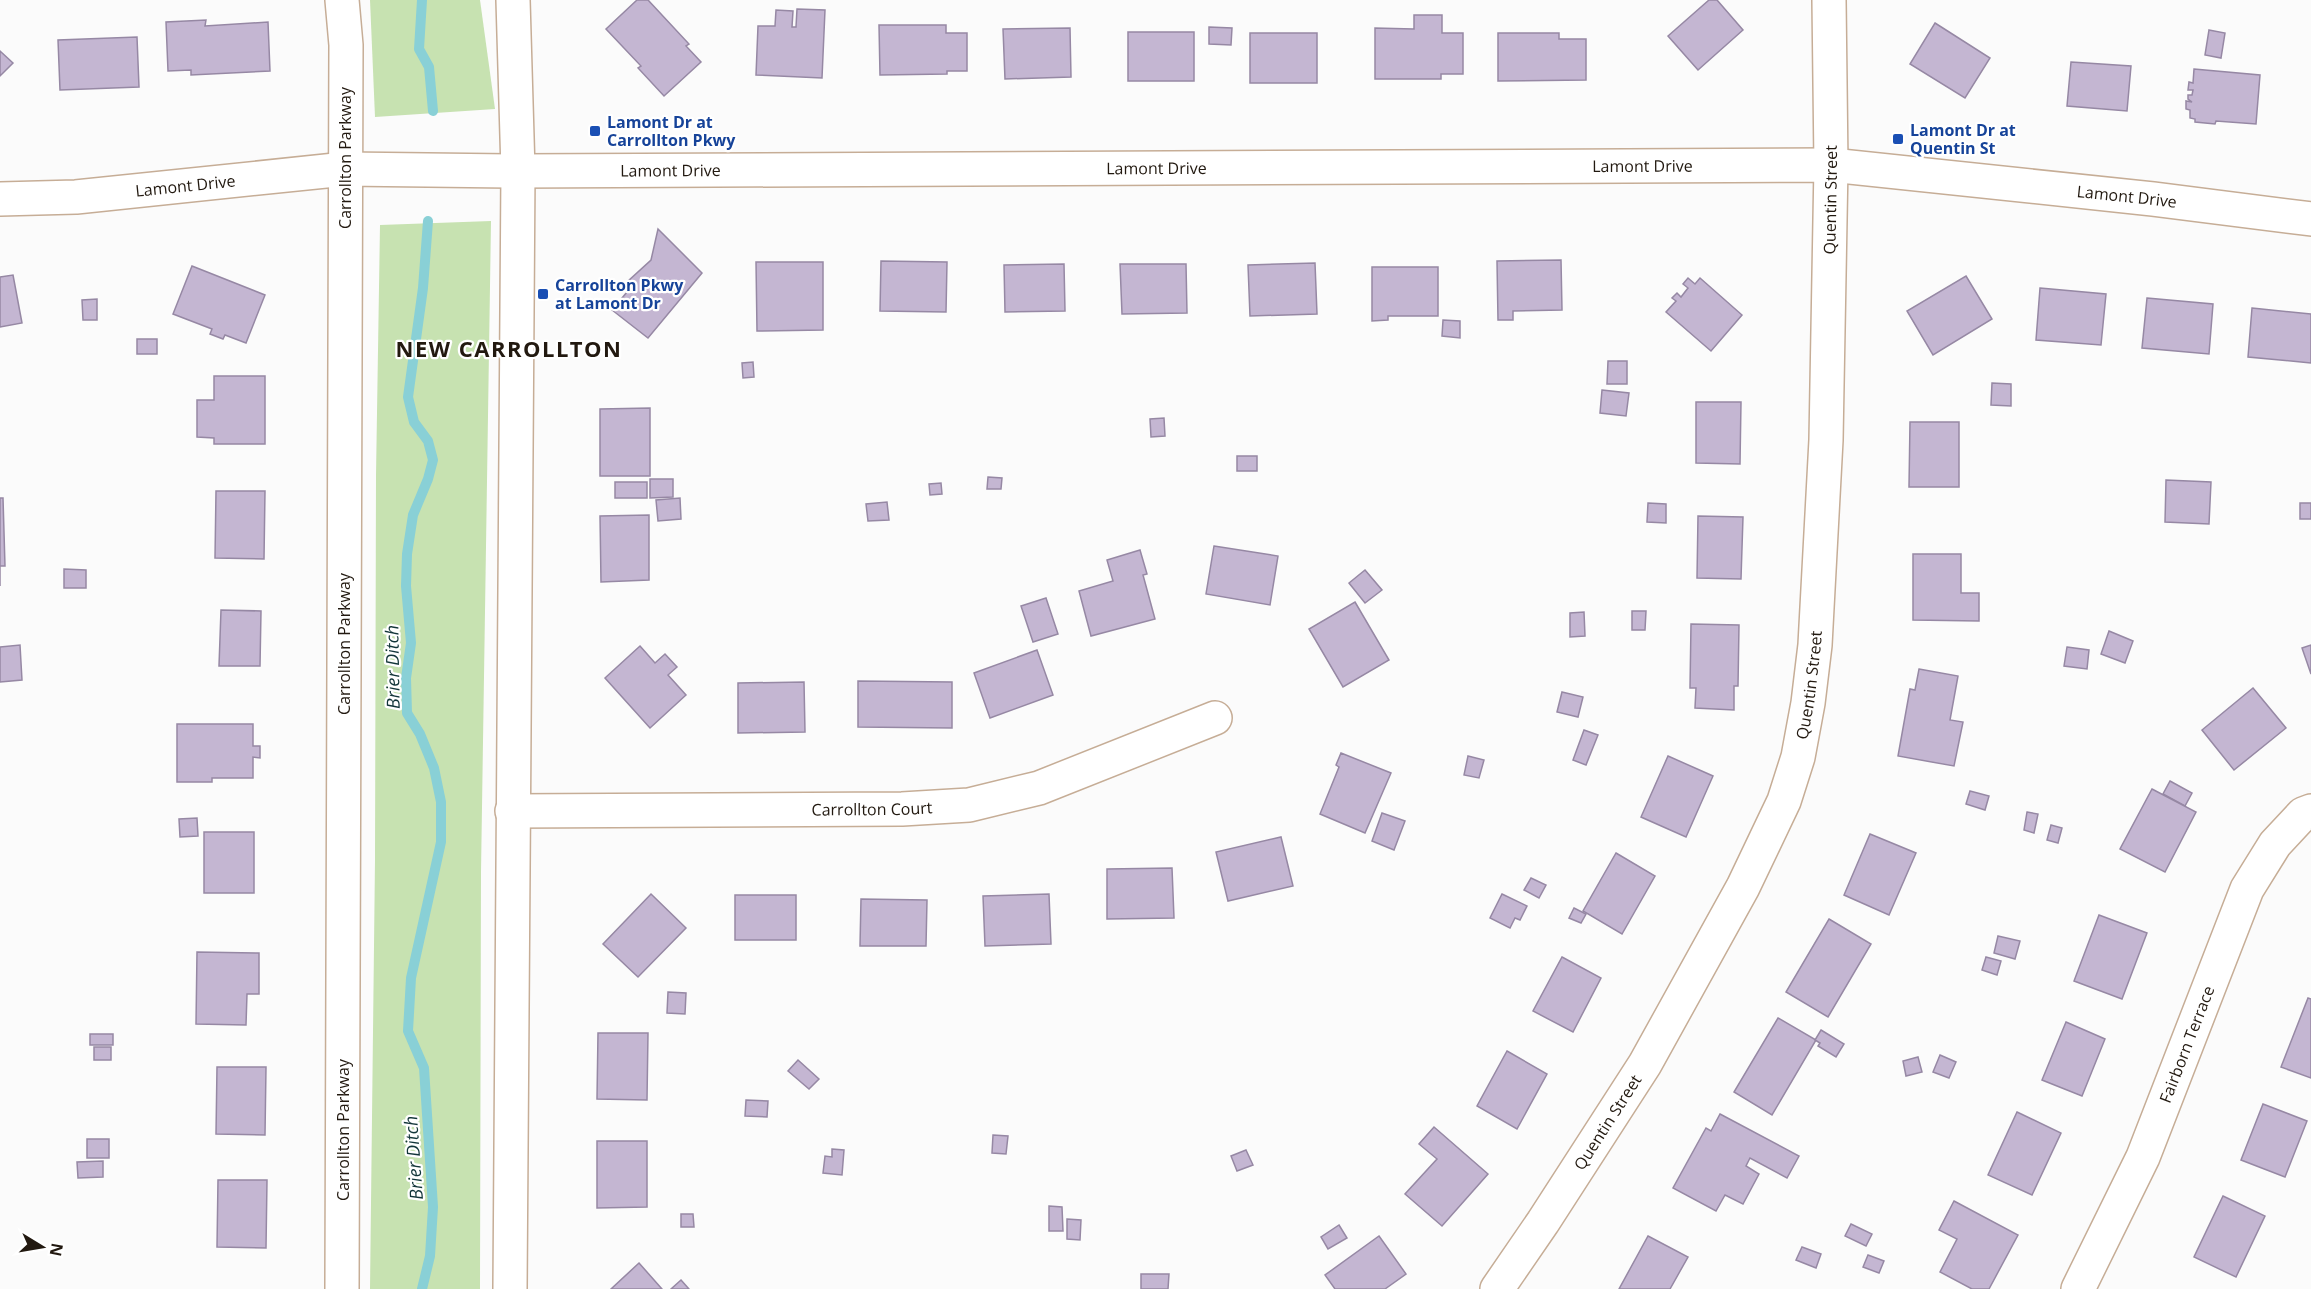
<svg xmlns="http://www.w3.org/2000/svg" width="2311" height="1289" viewBox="0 0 2311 1289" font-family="'Open Sans',sans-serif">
<rect width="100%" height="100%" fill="#fbfbfb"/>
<g fill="#c7e2b1">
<path d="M370 0H480L495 109 375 117Z"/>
<path d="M491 221 481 872 480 1289H370L375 860 376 476 380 225Z"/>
</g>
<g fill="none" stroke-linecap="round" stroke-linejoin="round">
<g stroke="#89d0d6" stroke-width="10">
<path d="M422 0 419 49 429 67 433 111"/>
<path d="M422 1289 430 1256 433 1207 424 1068 408 1031 411 978 441 842V802L434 768 420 734 407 713 406 678 411 643 406 586 407 554 413 515 428 479 433 460 428 441 414 422 408 397 423 288 428 221"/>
</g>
</g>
<g fill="#c4b6d2" stroke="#9688a4" stroke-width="1.5">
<path d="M637 0H648L689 44 686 46 701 62 664 96 638 68 641 66 606 29Z"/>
<path d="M1709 0H1717L1743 30 1698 70 1668 36Z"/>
<path d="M797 9 825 10 822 78 756 75 758 26H775L776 10 793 11 792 27H796Z"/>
<path d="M1414 15H1442V33H1463V74H1441V79H1375V28L1414 29Z"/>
<path d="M206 20 205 26 268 22 270 71 191 75V70L168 71 166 22Z"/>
<path d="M1935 23 1990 58 1965 98 1910 64Z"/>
<path d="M879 25H946V33H967V71H947V74L880 75Z"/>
<path d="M1209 27 1232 28 1231 45 1209 44Z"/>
<path d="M1070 28 1071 77 1005 79 1003 29Z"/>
<path d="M2209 30 2225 33 2221 58 2205 55Z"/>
<rect x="1128" y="32" width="66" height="49"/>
<rect x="1250" y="33" width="67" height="50"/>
<path d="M1498 33H1559V39H1586V80L1498 81Z"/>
<path d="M137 37 139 87 60 90 58 40Z"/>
<path d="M0 51 13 63 0 76Z"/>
<path d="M2071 62 2131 66 2127 111 2067 106Z"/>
<path d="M2194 69 2260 75 2256 124 2216 121 2215 124 2195 122V119L2190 118V110L2186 109V101L2192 102 2188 99V95H2192L2193 90H2188L2189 82 2193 83Z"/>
<path d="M658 229 702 273 648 338 612 310 632 286 627 282 651 260Z"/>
<path d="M1561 260 1562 310 1513 311V320H1498L1497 261Z"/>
<path d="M881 261 947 262 946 312 880 311Z"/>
<path d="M756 262H823V330L757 331Z"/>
<path d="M1315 263 1317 314 1250 316 1248 265Z"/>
<path d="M1064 264 1065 311 1005 312 1004 265Z"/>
<path d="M1120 264H1186L1187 313 1122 314Z"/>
<path d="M192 266 265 295 246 343 225 335 223 339 210 334 212 329 173 314Z"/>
<path d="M1372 267H1438V316H1388V320L1372 321Z"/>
<path d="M13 275 22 323 0 327V277Z"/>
<path d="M1966 276 1992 319 1933 355 1907 311Z"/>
<path d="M1688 278 1695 284 1700 278 1742 315 1711 351 1666 312 1676 301 1672 298 1677 293 1681 297 1688 288 1683 284Z"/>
<path d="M2040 288 2106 294 2101 345 2036 340Z"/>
<path d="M2147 298 2213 304 2209 354 2142 348Z"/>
<path d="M97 299V320H83L82 300Z"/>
<path d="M2252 308 2311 314V363L2248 357Z"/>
<path d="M1443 320 1460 321V338L1442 336Z"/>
<rect x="137" y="339" width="20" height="15"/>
<path d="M1608 361H1627V384H1607Z"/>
<path d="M753 362 754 377 743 378 742 363Z"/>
<path d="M214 376H265V444H214V438L197 437V400H214Z"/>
<path d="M1992 383 2011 384V406L1991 405Z"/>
<path d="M1602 390 1629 393 1626 416 1600 413Z"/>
<path d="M1696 402H1741L1740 464 1696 463Z"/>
<path d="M650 408V476H600V409Z"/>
<path d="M1164 418 1165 436 1151 437 1150 419Z"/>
<path d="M1910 422H1959V487H1909Z"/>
<rect x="1237" y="456" width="20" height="15"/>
<path d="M988 477 1002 478 1001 489H987Z"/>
<path d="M650 479H673V497L650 498Z"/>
<path d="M2166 480 2211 482 2209 524 2165 522Z"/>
<rect x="615" y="482" width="32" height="16"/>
<path d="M941 483 942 494 930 495 929 484Z"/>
<path d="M216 491H265L264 559 215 558Z"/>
<path d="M0 498H3L5 566H0V586Z"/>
<path d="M680 498 681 519 658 521 656 500Z"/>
<path d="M887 502 889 520 868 521 866 504Z"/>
<path d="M1648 503 1666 504V523L1647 522Z"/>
<rect x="2300" y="503" width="11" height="16"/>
<path d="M649 515V580L601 582 600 516Z"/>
<path d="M1698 516 1743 517 1741 579 1697 578Z"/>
<path d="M1214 546 1278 556 1270 605 1206 594Z"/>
<path d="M1140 550 1147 574 1143 575 1155 619 1091 636 1079 591 1113 581 1107 560Z"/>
<path d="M1913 554H1961V593H1979V621L1913 620Z"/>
<path d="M64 569 86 570V588H64Z"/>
<path d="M1365 570 1382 590 1365 603 1349 583Z"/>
<path d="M1046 598 1058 634 1033 642 1021 606Z"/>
<path d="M1355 602 1389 660 1343 687 1309 629Z"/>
<path d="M221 610 261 611 260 666H219Z"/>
<path d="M1632 611H1646L1645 630H1632Z"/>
<path d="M1584 612 1585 636 1570 637V613Z"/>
<path d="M1691 624 1739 625 1738 686H1734V710L1695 708 1696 688H1690Z"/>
<path d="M2109 631 2133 641 2125 663 2101 654Z"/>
<path d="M20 645 22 680 0 682V647Z"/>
<path d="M2311 645V674L2302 648Z"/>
<path d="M640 646 655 663 665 654 677 667 668 675 686 695 650 728 605 678Z"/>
<path d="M2067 647 2089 650 2087 669 2064 666Z"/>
<path d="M1037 650 1053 695 990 718 974 673Z"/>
<path d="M1919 669 1958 676 1950 720 1963 722 1954 766 1898 756 1910 689 1915 690Z"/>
<path d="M858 681 952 682V728L858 727Z"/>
<path d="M804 682 805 732 738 733V683Z"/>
<path d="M2253 688 2286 728 2234 770 2202 730Z"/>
<path d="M1562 692 1583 697 1578 717 1557 712Z"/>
<path d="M177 724H253V746H260V758L253 757V778H212V782H177Z"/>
<path d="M1584 730 1598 735 1586 765 1573 760Z"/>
<path d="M1341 753 1391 773 1365 833 1320 814 1339 767 1336 765Z"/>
<path d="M1468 756 1484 760 1479 778 1464 775Z"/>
<path d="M1668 756 1713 776 1686 837 1641 817Z"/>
<path d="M2170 781 2192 793 2185 806 2163 794Z"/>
<path d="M2152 789 2196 812 2165 872 2120 849Z"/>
<path d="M1970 791 1989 796 1985 810 1966 804Z"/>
<path d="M2027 812 2038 814 2034 833 2024 830Z"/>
<path d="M1382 813 1405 821 1394 850 1372 841Z"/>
<path d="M197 818 198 836 180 837 179 819Z"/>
<path d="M2051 825 2062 828 2058 843 2047 840Z"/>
<rect x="204" y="832" width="50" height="61"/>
<path d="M1870 834 1916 853 1889 915 1844 895Z"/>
<path d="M1281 837 1293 886 1228 901 1216 852Z"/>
<path d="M1616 853 1655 876 1622 934 1583 911Z"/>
<path d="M1172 868 1174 918 1107 919V869Z"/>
<path d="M1531 878 1546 885 1539 898 1524 890Z"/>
<path d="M651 894 686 928 638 977 603 944Z"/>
<path d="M1049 894 1051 944 985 946 983 896Z"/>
<path d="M1502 894 1527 906 1520 920 1515 918 1510 928 1490 918Z"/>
<rect x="735" y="895" width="61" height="45"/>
<path d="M861 899 927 900 926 946H860Z"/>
<path d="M1574 908 1586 914 1581 923 1569 918Z"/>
<path d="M2099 915 2147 933 2122 999 2074 981Z"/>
<path d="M1829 919 1871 944 1828 1017 1786 992Z"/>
<path d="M1998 936 2020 941 2015 959 1994 953Z"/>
<path d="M197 952 259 953V994H247L246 1025 196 1024Z"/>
<path d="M1562 957 1601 978 1573 1032 1533 1011Z"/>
<path d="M1986 957 2001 961 1997 975 1982 970Z"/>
<path d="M668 992 686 993 685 1014 667 1013Z"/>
<path d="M2308 998 2311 999V1078L2281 1067Z"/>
<path d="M1778 1018 1816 1040 1772 1115 1734 1092Z"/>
<path d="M2066 1022 2105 1039 2082 1096 2042 1080Z"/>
<path d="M1821 1030 1844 1044 1836 1057 1818 1046 1820 1043 1815 1040Z"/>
<path d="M598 1033H648L647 1100 597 1099Z"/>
<rect x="90" y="1034" width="23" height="11"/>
<rect x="94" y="1047" width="17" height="13"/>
<path d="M1507 1051 1547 1074 1517 1129 1477 1106Z"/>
<path d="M1940 1055 1956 1062 1949 1078 1933 1072Z"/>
<path d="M1918 1057 1922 1072 1906 1076 1903 1061Z"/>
<path d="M798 1060 819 1079 809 1089 788 1071Z"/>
<path d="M217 1067H266L265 1135 216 1134Z"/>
<path d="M746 1100 768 1101 767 1117 745 1116Z"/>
<path d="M2263 1104 2307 1121 2285 1177 2241 1160Z"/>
<path d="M2017 1112 2061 1133 2032 1195 1988 1175Z"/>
<path d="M1720 1114 1799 1156 1787 1178 1750 1158 1746 1166 1759 1174 1743 1204 1725 1195 1716 1211 1673 1188 1706 1128 1711 1131Z"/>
<path d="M1434 1127 1488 1174 1442 1226 1405 1194 1437 1159 1419 1144Z"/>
<path d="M993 1135 1008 1136 1006 1154 992 1153Z"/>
<rect x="87" y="1139" width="22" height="19"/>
<path d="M597 1141H647V1207L597 1208Z"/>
<path d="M832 1149 844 1150 842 1175 823 1173 825 1156 832 1157Z"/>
<path d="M1246 1150 1253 1165 1237 1171 1231 1156Z"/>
<path d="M103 1161V1177L78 1178 77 1162Z"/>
<path d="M218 1180H267L266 1248 217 1247Z"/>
<path d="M2223 1196 2265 1216 2236 1277 2194 1257Z"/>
<path d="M1954 1201 2018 1235 1989 1289H1972L1940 1272 1957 1239 1939 1230Z"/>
<path d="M1049 1206 1062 1207 1063 1231H1049Z"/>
<path d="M681 1214H693L694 1227H681Z"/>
<path d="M1067 1219 1081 1220 1080 1240 1067 1239Z"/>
<path d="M1851 1224 1872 1234 1866 1246 1845 1236Z"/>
<path d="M1339 1225 1347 1238 1328 1249 1321 1237Z"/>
<path d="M1379 1236 1406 1274 1385 1289H1335L1325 1275Z"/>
<path d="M1648 1236 1688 1257 1670 1289H1619Z"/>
<path d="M1802 1247 1821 1254 1816 1268 1796 1260Z"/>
<path d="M1868 1255 1884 1261 1879 1273 1863 1267Z"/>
<path d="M639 1263 662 1289H611Z"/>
<path d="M1141 1274H1169L1168 1289H1141Z"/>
<path d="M681 1280 689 1289H671Z"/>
</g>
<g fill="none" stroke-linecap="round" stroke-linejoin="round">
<g stroke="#c6ad96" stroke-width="36">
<g id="minor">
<path d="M342 0 346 45 342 1289"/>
<path id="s1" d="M512 811 902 809 969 805 1039 788 1215 718"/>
<path d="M510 1289 518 171 513 0"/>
<path id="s2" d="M1497 1289 1543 1222 1645 1064 1743 887 1784 801 1798 757 1808 703 1815 645 1826 440 1831 165 1829 0"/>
<path id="s3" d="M2078 1289 2143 1157 2247 889 2275 844 2303 814 2311 811"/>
</g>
</g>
<g stroke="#c6ad96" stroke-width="36">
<g id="tertiary">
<path id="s4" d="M0 199 76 197 345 169 518 171 1831 165 2153 199 2311 219"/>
</g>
</g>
<use href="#minor" stroke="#fff" stroke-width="33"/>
<use href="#tertiary" stroke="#fff" stroke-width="33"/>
</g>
<g fill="#1a4fb4" stroke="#fff" stroke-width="2">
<rect x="589" y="125" width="12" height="12" rx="3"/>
<rect x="1892" y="133" width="12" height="12" rx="3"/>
<rect x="537" y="288" width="12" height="12" rx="3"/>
</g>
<g text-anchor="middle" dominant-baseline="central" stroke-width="4.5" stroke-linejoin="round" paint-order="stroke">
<g font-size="16" font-weight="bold" fill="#164399" stroke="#fff" text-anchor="start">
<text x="607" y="122">Lamont Dr at<tspan x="607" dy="18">Carrollton Pkwy</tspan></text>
<text x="1910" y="130">Lamont Dr at<tspan x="1910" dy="18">Quentin St</tspan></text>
<text x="555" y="285">Carrollton Pkwy<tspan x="555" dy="18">at Lamont Dr</tspan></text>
</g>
<g font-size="16" fill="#221910" stroke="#fff">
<text transform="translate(345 158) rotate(-90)">Carrollton Parkway</text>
<text stroke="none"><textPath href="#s4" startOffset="1644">Lamont Drive</textPath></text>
<text stroke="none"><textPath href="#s4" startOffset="1158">Lamont Drive</textPath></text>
<text stroke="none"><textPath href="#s4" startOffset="672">Lamont Drive</textPath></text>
<text stroke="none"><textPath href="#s4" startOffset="186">Lamont Drive</textPath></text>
<text stroke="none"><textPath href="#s4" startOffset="2130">Lamont Drive</textPath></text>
<text stroke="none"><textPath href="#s2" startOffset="1172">Quentin Street</textPath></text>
<text transform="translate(344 644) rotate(-90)">Carrollton Parkway</text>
<text stroke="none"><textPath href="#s2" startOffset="686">Quentin Street</textPath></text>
<text stroke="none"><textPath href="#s1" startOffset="360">Carrollton Court</textPath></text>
<text stroke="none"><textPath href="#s3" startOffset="268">Fairborn Terrace</textPath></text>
<text stroke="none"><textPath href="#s2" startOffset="200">Quentin Street</textPath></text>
<text transform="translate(343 1130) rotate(-90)">Carrollton Parkway</text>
</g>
<g font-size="18" font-style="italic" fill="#123539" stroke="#fff">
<text transform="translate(392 667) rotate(-91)">Brier Ditch</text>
<text transform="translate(413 1158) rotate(-94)">Brier Ditch</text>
</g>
<g font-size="22" font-weight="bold" letter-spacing="1.5" fill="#221910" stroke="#fff">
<text x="509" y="348">NEW CARROLLTON</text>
</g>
</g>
<g transform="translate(42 1247) rotate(101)" stroke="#ffffff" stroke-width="4.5" paint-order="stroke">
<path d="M0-4.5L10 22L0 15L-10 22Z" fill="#221910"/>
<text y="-9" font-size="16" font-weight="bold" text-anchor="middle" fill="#221910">N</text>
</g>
</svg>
